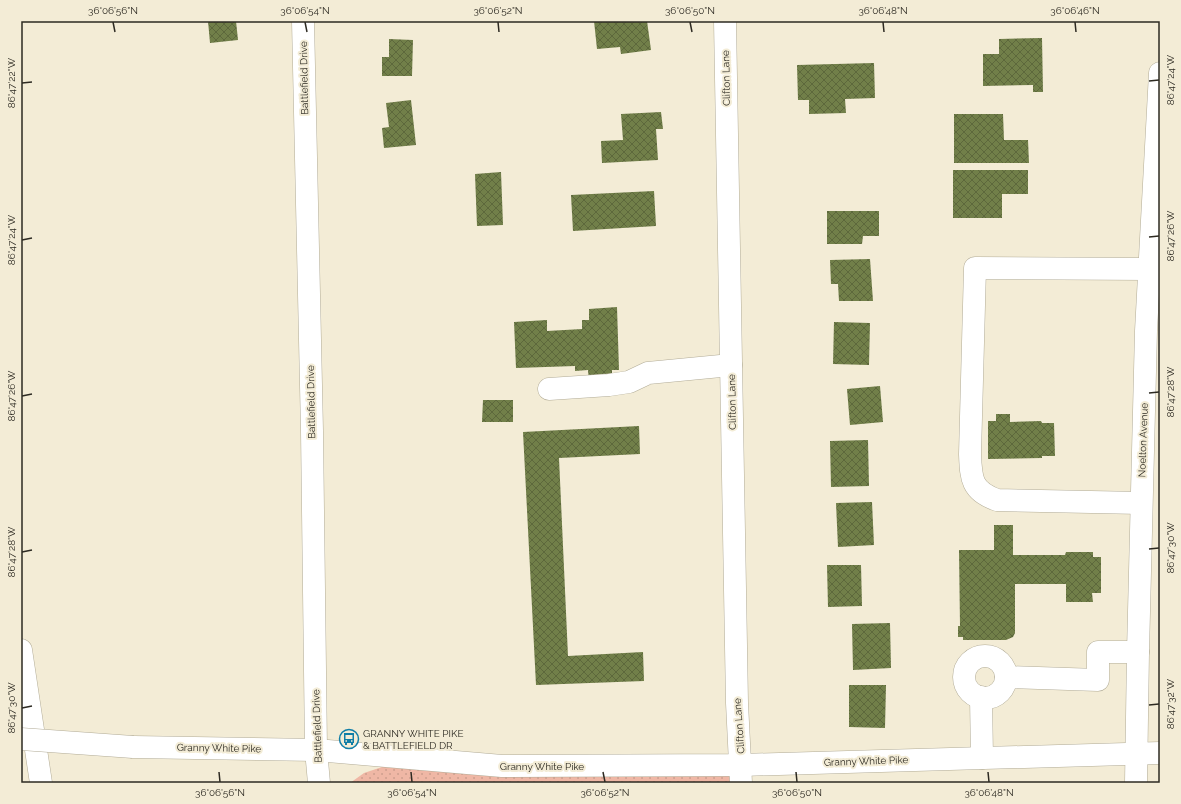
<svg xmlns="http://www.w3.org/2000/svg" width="1181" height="804" viewBox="0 0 1181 804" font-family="Raleway,sans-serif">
<defs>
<pattern id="park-dots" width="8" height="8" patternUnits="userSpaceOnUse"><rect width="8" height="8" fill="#efb7a5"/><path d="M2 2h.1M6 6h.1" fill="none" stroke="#cd9e8e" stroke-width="1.8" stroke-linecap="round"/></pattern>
<pattern id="building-cross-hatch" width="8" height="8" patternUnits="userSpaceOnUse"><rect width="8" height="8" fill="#717f49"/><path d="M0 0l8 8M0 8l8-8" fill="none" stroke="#5d683c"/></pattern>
</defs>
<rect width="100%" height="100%" fill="#f3ecd6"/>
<path fill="url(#park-dots)" d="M382 767 732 774V783H350L364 773Z"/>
<g fill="url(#building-cross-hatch)">
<path d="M208 21H236L238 40 210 43Z"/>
<path d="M594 21H647L651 50 621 54 620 47 597 49Z"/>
<path d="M1042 38 1043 92H1033V85L983 86V54H999V39Z"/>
<path d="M389 39 413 40 412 76H382V57H389Z"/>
<path d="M874 63 875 98 845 99 846 113 809 114V100H798L797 65Z"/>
<path d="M411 100 416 145 384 148 382 128 389 127 386 103Z"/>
<path d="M661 112 663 129H656L658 160 602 163 601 141 623 140 621 114Z"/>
<path d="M954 114H1003L1004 140H1028L1029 163H954Z"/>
<path d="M953 170H1028V194H1002V218H953Z"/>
<path d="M501 172 503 225 477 226 475 174Z"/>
<path d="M654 191 656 226 573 231 571 195Z"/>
<path d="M827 211H879V236H863L862 244H827Z"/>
<path d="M870 259 873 301H839L838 284H831L830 260Z"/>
<path d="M617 307 619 370H612V381L589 382 588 370 575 371V366L516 368 514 322 547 320V331L582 329V320H589V309Z"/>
<path d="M834 322 870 323 869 365 833 364Z"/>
<path d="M880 386 883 422 850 425 847 389Z"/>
<path d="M483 400H513V422H482Z"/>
<path d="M996 414H1010V422L1041 421 1042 423H1054L1055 456H1042V458L988 459V421H996Z"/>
<path d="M639 426 640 454 559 458 568 656 643 652 644 681 536 685 523 432Z"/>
<path d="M868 440 869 486 831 487 830 441Z"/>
<path d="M872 502 874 545 838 547 836 503Z"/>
<path d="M994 525H1013V555H1065L1066 552H1093V557H1101V593H1092L1093 602H1066V584H1015V633L1013 637 1006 640H963V637H958V626H960L959 550H994Z"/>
<path d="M827 565H861L862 606 828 607Z"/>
<path d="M890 623 891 668 853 670 852 624Z"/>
<path d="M849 685H886L885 728 849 727Z"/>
</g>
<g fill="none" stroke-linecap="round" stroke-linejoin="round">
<g stroke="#b2ac97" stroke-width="23">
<g id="minor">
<path d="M303 21 312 431 316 750 319 783"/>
<path d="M725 21 737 703 741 783"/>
<path d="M549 389 609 385 629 382 648 373 731 365"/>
<path d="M1141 503 997 500C971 491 971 478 970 454L975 268 1149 269"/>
<circle cx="985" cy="677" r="21"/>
<path d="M1006 677 1098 680V652H1138"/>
<path d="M981 697 982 758"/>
<path d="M1136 783 1138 652 1146 331 1160 73"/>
</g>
</g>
<g stroke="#b2ac97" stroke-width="23">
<path id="major" d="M133 747 316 750 502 766 742 765 1160 753"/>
</g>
<g stroke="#b2ac97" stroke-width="23">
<path id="highway" d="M21 650 41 783"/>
</g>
<use href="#minor" stroke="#fff" stroke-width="22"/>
<use href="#major" stroke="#fff" stroke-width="22"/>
<use href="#highway" stroke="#fff" stroke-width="22"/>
<g stroke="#b2ac97" stroke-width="23" stroke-linecap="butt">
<path id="major-bridge" d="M21 739 133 747"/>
</g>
<use href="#major-bridge" stroke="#fff" stroke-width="22"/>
</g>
<path fill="none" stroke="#2d2a22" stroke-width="1.5" d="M113 22 115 32M305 22 307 32M498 22 499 32M690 22 692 32M883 22 884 32M1075 22 1076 32M1149 81 1159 80M22 83 32 82M1149 237 1159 236M22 240 32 238M1149 393 1159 392M22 396 32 394M1149 549 1159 548M22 552 32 550M1149 705 1159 704M22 708 32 706M219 772 220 782M411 772 412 782M603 772 605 782M796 772 797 782M988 772 989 782"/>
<defs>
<g id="bus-ring" transform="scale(1)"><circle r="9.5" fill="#f3ecd6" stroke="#107ea7" stroke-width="1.5"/><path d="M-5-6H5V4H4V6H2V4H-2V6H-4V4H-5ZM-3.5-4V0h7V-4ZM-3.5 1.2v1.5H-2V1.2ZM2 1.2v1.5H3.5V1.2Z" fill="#107ea7"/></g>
</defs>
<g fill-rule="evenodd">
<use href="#bus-ring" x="349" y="739"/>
</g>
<g text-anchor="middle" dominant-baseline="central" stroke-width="4" stroke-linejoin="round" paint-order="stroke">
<g font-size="10" fill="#2d2a22" stroke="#f3ecd6">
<text transform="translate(304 78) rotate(-91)">Battlefield Drive</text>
<text transform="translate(726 78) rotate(-91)">Clifton Lane</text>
<text transform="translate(311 402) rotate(-91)">Battlefield Drive</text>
<text transform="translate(732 402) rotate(-91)">Clifton Lane</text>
<text transform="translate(1143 440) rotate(-88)">Noelton Avenue</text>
<text transform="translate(317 726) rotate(-92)">Battlefield Drive</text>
<text transform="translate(739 726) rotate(-94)">Clifton Lane</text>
<text transform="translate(219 748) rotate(1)">Granny White Pike</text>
<text transform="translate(866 761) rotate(-2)">Granny White Pike</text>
<text x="542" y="766">Granny White Pike</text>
</g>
<g font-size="10" fill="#2d2a22" stroke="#f3ecd6" text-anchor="start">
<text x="363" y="733">GRANNY WHITE PIKE<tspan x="363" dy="12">&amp; BATTLEFIELD DR</tspan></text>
</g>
</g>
<rect width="1181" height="804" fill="none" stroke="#f3ecd6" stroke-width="44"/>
<rect x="22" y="22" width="1137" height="760" fill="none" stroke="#2d2a22" stroke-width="1.5"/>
<g font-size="10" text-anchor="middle" fill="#2d2a22">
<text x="113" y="14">36°06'56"N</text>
<text x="305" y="14">36°06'54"N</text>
<text x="498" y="14">36°06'52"N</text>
<text x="690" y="14">36°06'50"N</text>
<text x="883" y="14">36°06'48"N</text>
<text x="1075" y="14">36°06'46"N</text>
<text transform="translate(1170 80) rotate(-90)" y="4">86°47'24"W</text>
<text transform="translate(11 83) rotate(-90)" y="4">86°47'22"W</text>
<text transform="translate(1170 236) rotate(-90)" y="4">86°47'26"W</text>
<text transform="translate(11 240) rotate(-90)" y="4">86°47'24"W</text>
<text transform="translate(1170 392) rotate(-90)" y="4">86°47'28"W</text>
<text transform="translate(11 396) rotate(-90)" y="4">86°47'26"W</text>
<text transform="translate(1170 548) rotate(-90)" y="4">86°47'30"W</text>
<text transform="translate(11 552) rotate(-90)" y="4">86°47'28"W</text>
<text transform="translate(1170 704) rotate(-90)" y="4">86°47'32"W</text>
<text transform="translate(11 708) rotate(-90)" y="4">86°47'30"W</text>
<text x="220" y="796">36°06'56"N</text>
<text x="412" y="796">36°06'54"N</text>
<text x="605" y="796">36°06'52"N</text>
<text x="797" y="796">36°06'50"N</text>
<text x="989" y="796">36°06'48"N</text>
</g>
</svg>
